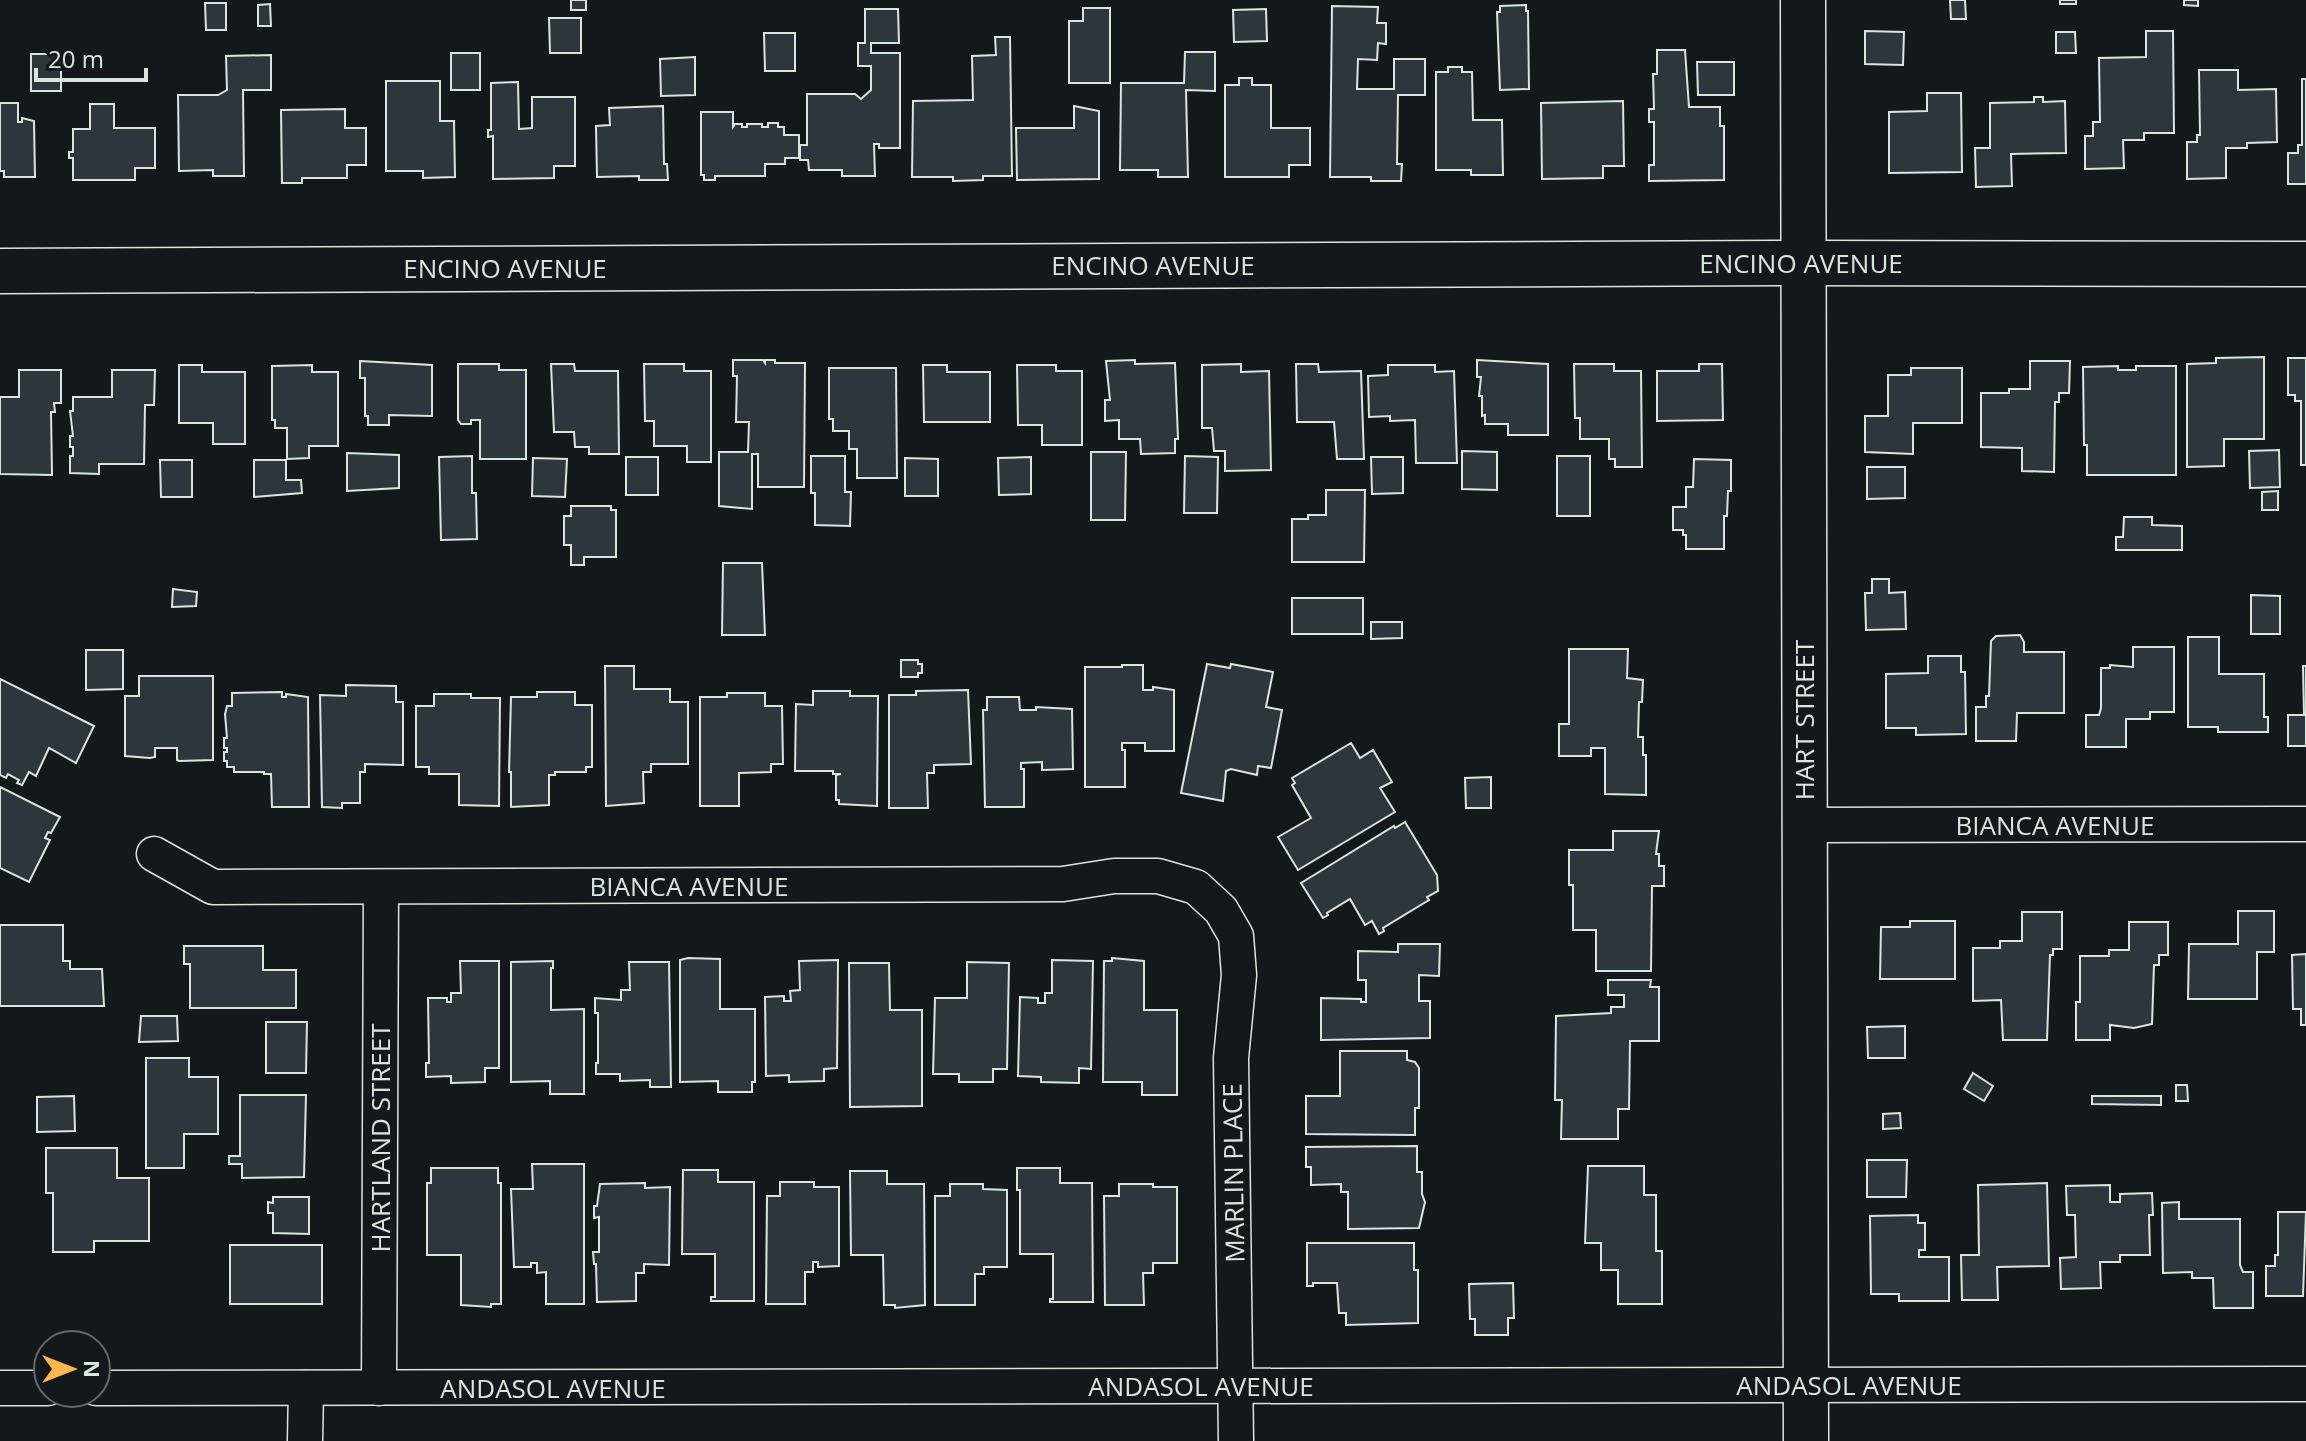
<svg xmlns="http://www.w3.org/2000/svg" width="2306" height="1441" viewBox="0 0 2306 1441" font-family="'Open Sans',sans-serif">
<rect width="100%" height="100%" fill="#14181c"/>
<g fill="#2c363c" stroke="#d8e6dc" stroke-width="2">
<rect x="571" y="0" width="15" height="10"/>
<path d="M1950 0H1965L1966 19H1951Z"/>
<rect x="2060" y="0" width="16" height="4"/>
<path d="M2184 0H2198V6L2184 5Z"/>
<path d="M205 3H226V30H206Z"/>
<path d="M270 4 271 26H258V5Z"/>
<path d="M1526 5V11H1528L1529 89 1500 90 1497 12H1500V6Z"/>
<path d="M1332 6 1378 7 1377 23H1386V44L1378 43 1377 60 1358 59 1357 89H1394V59H1425V95H1398L1397 164H1402L1401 181H1371V177H1330Z"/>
<path d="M1083 8H1110V83H1069V21H1083Z"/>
<path d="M865 9H898L899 43H871V53H900V148H879V144H874L875 176H842V170H809L808 160H800V145H807V94H855L861 99 871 90V66H858V43H865Z"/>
<path d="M1266 9 1267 41 1234 42 1233 10Z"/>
<path d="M549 18H581V53H550Z"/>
<path d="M1865 31 1904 32 1903 65 1865 64Z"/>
<path d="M2146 31H2173L2174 133H2144V140H2123L2124 168 2085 169V136H2093V122H2100L2099 58 2146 57Z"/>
<path d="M2056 32H2075L2076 53H2056Z"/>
<path d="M764 33H795V71H765Z"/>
<path d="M995 37H1010L1012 176H983V180L953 181V177H912L913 101 973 100 972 56 996 55Z"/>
<path d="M1657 50H1685L1689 107H1720V126H1724V180L1649 181V165H1654V122H1649V109H1654L1653 74H1657Z"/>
<path d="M1185 52H1215V91L1186 90 1188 177H1158V170H1120L1121 83H1184Z"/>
<rect x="451" y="53" width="29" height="37"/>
<rect x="31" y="54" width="30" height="37"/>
<path d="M271 55V90H243L244 176H213V170L179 171 178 95H218L227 90 226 56Z"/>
<path d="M695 57V95L661 96 660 59Z"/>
<path d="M1697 62H1734V95H1698Z"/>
<path d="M1448 67H1462V72H1472L1473 120H1502L1503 175H1471V170H1436V72H1448Z"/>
<path d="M2199 70H2238V90L2276 89 2277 142 2247 143V148H2226V178L2187 179V142H2197V135H2200Z"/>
<path d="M1239 78H1252V85H1271V128H1310V165H1289V177H1225V85H1239Z"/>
<path d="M2302 79H2306V184H2288V153H2298V145H2302Z"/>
<path d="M386 81H440V121H454L455 177 423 178V171H386Z"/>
<path d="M518 82 519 129 532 128V97H575V166H554V178L493 179V136L488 137V130H491V83Z"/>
<path d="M1927 93H1961L1962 172 1889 173V112L1927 111Z"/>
<path d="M2034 97H2043V102L2065 101 2066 153 2011 154 2012 186 1976 187 1975 148H1990V103L2034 102Z"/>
<path d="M1623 101 1624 166H1603V178L1542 179 1541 103Z"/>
<path d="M0 103H18V122H22V118L34 121 35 177H4V171H0Z"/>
<path d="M90 104H114V128H155V168H135V180H73V158H69V152H73V129H90Z"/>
<path d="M663 106 664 164H667L668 180H639V176L597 177 596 126 610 125 609 108Z"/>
<path d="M1074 106 1099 111V179L1017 180 1016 128H1074Z"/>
<path d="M345 109V128H366V165H347V178H302V183H282L281 110Z"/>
<path d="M701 112H733V127L735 124H742V127H747V124H762V127H768V123H778V127H784V135H799V158H785V164H765V176H715V180H704V175H701Z"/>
<path d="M2264 357V439H2224V466L2187 467V364L2216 363V358Z"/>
<path d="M2288 358H2306V465H2301V401H2295V395H2288Z"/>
<path d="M733 360H763L765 363V360H775V363H805L804 487H758V454H752V509L719 506V452H748L749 422H736L737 376H733Z"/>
<path d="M1135 360V364L1175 363 1178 439H1175V453L1141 454 1140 439H1119V420L1105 421V400H1110L1106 361Z"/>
<path d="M1477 360 1548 364V435H1508V424H1485V415L1482 416V396H1479L1481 377H1477Z"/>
<path d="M360 361 432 365V416L389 415V425H368V416H365V378H360Z"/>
<path d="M2030 361H2070L2069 393H2059V402H2055L2054 472 2022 471V448L1981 447V393H2009V389H2030Z"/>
<path d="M458 364H499V370H526V459H480V420H471V424H461L458 420Z"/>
<path d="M551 364H574L575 371H618L619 454H589V447H575L574 432H554Z"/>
<path d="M644 364H684V371H711V462H687V446H654V421H645Z"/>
<path d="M1241 364V372L1269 371 1271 470 1225 471V451H1214L1212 428H1202V365Z"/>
<path d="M1296 364H1318L1319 372 1361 371 1364 459H1337L1334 422H1297Z"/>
<path d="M1574 364H1614V371H1641L1642 467H1615V459H1609V439H1580V418H1575Z"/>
<path d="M1699 364H1722L1723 420 1657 421V371H1699Z"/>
<path d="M179 365H202V372H245V444H213V423H179Z"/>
<path d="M312 365V372H338V446H309V458L287 459V428H275V420H272V366Z"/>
<path d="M923 365H947V372H990V422H924Z"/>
<path d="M1017 365H1056V371H1082V445H1042V425H1018Z"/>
<path d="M1388 365H1435V372L1454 371 1457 463H1416L1415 420 1390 421V416L1369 417 1368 376 1388 375Z"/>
<path d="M2118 366V370H2136V366H2176V475H2087V445H2084L2083 367Z"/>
<path d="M829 368H896L897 478H857V449H849V431H833V419H829Z"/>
<path d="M1911 368H1962V423H1913V454L1865 452V416H1888V375H1911Z"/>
<path d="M19 370H61V403H54L55 412H51L52 475 0 474V397H19Z"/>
<path d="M112 370H155L154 405H145L144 464H99V474L70 473V456H73V447H70V436H73L70 411H73V397H112Z"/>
<path d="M2279 450 2280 487 2250 488 2249 451Z"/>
<path d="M1462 451 1497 452V490L1462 489Z"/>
<path d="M1091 452H1126L1125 520H1091Z"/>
<path d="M347 453 399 455V488L347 491Z"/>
<path d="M472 456V493H476L477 539 441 540 439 457Z"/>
<path d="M811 456H845V492H851L850 526 815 525V493H811Z"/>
<path d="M1185 456 1218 457 1217 513H1184Z"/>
<rect x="1557" y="456" width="33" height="60"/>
<rect x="626" y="457" width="32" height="38"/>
<path d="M1031 457V494L999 495 998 458Z"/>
<path d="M1371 457H1403V493L1372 494Z"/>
<path d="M533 458 567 459 565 497 532 496Z"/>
<path d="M905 458 938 459V496H905Z"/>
<path d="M1694 459 1731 460V491H1728L1727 516H1724V549H1686V535H1683V530H1673V507H1686V487H1693Z"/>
<path d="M160 460H192V497H161Z"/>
<path d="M254 460H286V480H301L302 493 254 497Z"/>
<path d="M1867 467H1905V498L1867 499Z"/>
<path d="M1326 490H1365L1364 562H1292V519H1308V515H1326Z"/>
<path d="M2278 491V510H2262V492Z"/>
<path d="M571 506H611V510H616V557H584V565H571V545H564V516H571Z"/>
<path d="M2124 517H2152V525L2182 526V550H2116V537H2123Z"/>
<path d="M723 563H762L765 635H722Z"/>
<path d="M1872 579H1889V593L1905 592 1906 629 1866 630 1865 593H1872Z"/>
<path d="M173 589 197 592 196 606 172 607Z"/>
<path d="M2251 595 2280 596V634H2251Z"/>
<rect x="1292" y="598" width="71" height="36"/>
<path d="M1371 622H1402V638L1371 639Z"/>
<path d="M2020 635 2024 642V652H2064V713H2017L2016 741H1976V707H1986V696H1989L1991 641 1996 636Z"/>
<path d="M2188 637H2219V674H2264V717H2268V732H2218V727H2188Z"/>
<path d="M2133 647H2174V712H2150V719H2126V747H2086V715H2099L2101 708V668H2110V665L2133 667Z"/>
<path d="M1569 649H1628L1627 678 1643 680 1642 702H1639L1638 737H1643V755H1646V795L1605 794V748H1591V756H1559V724H1569Z"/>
<path d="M86 650H123V689L86 690Z"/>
<path d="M1928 656H1961V672H1965L1966 734 1916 735V728H1886V674L1928 673Z"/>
<path d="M901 660H918V664H922V673H918V677H901Z"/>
<path d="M1207 664 1230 668 1231 664 1273 672 1266 707 1282 710 1271 768 1258 766 1257 775 1231 769 1226 771 1223 801 1181 793Z"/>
<path d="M1122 665H1143V690H1153V687L1174 690V751H1145V743H1122V750H1125V787H1085V667H1122Z"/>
<path d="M605 666H634V689H670V702H688V764H651V772H643L644 803 606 806Z"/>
<path d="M2303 666H2306V746H2288V715H2304Z"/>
<path d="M139 676H213V760L179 761 177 760V748H155V757L150 758 125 756V696H139Z"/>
<path d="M0 679 94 726 76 763 49 748 36 776 29 772 22 785 17 783 19 780 8 774 6 778 0 775Z"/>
<path d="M346 685 396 686V702H403V765L365 764V772H360V803H342V808L322 807 320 695 346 696Z"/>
<path d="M968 690 971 764 934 765V773H927L928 808H889V695H916V691Z"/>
<path d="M813 691H850V696H878L877 806 839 804V800H836V775L841 774H833V771H795L796 704 813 705Z"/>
<path d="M282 692V697H286V694L308 697 309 807H272L271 774H264V772H234V767H227V761H224V752H227V748H224V738H227L225 714 227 706H232V693Z"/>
<path d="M537 692H575V705H592V767H586V772H555V775H549V805L511 807V772H509L511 697H537Z"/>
<path d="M727 693H765V706H782L783 764H771V772L739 773V806H700V697H727Z"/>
<path d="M434 694H471V698H500L499 806 459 805V774H429V767H416V706H434Z"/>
<path d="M987 697H1019L1020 710H1036V707L1072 709 1073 769 1042 770V762L1021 763V769H1024V807H985L983 710H987Z"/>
<path d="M1351 743 1360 758 1373 750 1392 782 1380 788 1395 812 1298 870 1278 837 1311 818 1292 785 1295 783 1292 778Z"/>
<path d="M1491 777V808H1466L1465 778Z"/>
<path d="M0 787 60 817 51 833 48 832 45 838 50 840 29 882 0 868Z"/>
<path d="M1405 822 1437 875 1438 891 1427 897 1429 900 1383 928 1384 931 1379 934 1372 921 1365 925 1350 899 1327 913 1328 915 1323 918 1301 883 1394 826 1395 828Z"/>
<path d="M1613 831H1659L1656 854H1659V866H1664V886H1652L1651 971H1596V930H1573V885H1569V850H1613Z"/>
<path d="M2238 911H2274V952H2257V999H2188L2189 944H2238Z"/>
<path d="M2022 912H2062V949H2053V955H2050L2047 1040H2003L2001 1000 1973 1001V948H2000V941H2022Z"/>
<path d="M1910 921H1955V979H1880L1881 927H1910Z"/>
<path d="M2129 922H2168V955H2159V965H2154L2152 1024 2134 1028 2110 1025V1040H2076V1002H2080V956H2109V950H2129Z"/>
<path d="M0 925H63V961H70V969H102L104 1006H0Z"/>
<path d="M1398 944H1440L1439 976 1419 975V1001H1430V1038L1321 1040V998L1361 999V1002H1366V980H1358V951L1398 952Z"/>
<path d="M184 946H263V970H296V1008H190V964H184Z"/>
<path d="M2306 954V1025H2301V1009H2293L2292 955Z"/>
<path d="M688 958 720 959V1009H755V1082H752V1092H718V1081L680 1082V960Z"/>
<path d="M1112 958 1144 961V1010H1177V1095H1142V1082H1103L1104 961H1112Z"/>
<path d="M838 960 837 1068 824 1069V1081L789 1082V1075L766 1076 765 997 784 996V1001H791L790 991 800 990 799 961Z"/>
<path d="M1052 960 1093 961 1091 1069 1079 1068V1083L1041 1082V1077L1018 1076 1020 997 1038 998V1003H1045V993H1052Z"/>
<path d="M460 961H499V1068H485V1082L451 1083V1076L426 1077V1063H429L428 998H447V1002H451V993H461Z"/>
<path d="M553 961V968H551V1010L584 1009V1094H550V1081L511 1082V962Z"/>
<path d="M629 962H669L671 1087H650V1080L620 1081V1074H596V1063H598V1013H595V998L621 1000V990H630Z"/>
<path d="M967 962 1009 963 1007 1069H993V1082H959V1074H933L935 998H967Z"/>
<path d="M849 963H889L890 1010H922V1106L850 1107Z"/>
<path d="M1608 980H1651L1650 987H1659V1041H1630L1629 1109H1618V1139H1561L1562 1100H1555L1556 1016 1611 1013V1007H1624V995H1608Z"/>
<path d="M141 1016H177L178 1041 139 1042Z"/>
<path d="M266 1022H307L306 1073H266Z"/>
<path d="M1905 1026V1058H1868L1867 1027Z"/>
<path d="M1340 1051H1407V1060L1415 1062 1419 1068V1108H1415V1135L1306 1134V1096H1340Z"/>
<path d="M146 1058H189V1077H218V1134H184V1168H146Z"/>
<path d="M1973 1073 1993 1086 1984 1101 1964 1089Z"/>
<path d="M2176 1085H2187L2188 1101H2176Z"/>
<path d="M240 1095H306L304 1177 242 1178V1164H229V1156H240Z"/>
<path d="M74 1096 75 1131 37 1132V1097Z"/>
<path d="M2092 1096H2161V1105L2092 1104Z"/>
<path d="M1900 1113 1901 1128 1883 1129V1114Z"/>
<path d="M1417 1146V1172H1422V1194L1425 1202 1419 1228 1348 1229V1192H1341V1184L1311 1185V1167H1306V1147Z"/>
<path d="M46 1148H117V1178H149V1241H94V1252H53V1193H46Z"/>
<path d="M1867 1160H1907L1906 1197H1867Z"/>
<path d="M532 1164H584V1304H546V1272L537 1273V1263H531V1267H514L511 1189H533Z"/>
<path d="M1588 1166H1644V1195H1656V1251H1662V1304H1618V1270H1601V1243H1585Z"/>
<path d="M431 1168H498V1183H501V1304H491V1307L461 1305V1255H427V1183H431Z"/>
<path d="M1017 1168H1060V1183H1092L1093 1302H1050V1299H1053V1254H1020V1190H1017Z"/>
<path d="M683 1170H718V1182H754V1301H711V1297H715V1254H682Z"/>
<path d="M850 1171H887V1184H924L925 1305 895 1308V1305H884L883 1255H851Z"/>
<path d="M780 1182H814V1187H839V1266L818 1267V1262H813V1272H805V1304H766L767 1196H780Z"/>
<path d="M645 1183V1188L670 1187 669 1265 644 1264V1273H636V1301L597 1302 596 1264H594L593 1252H599V1217L594 1218V1206H597L600 1184Z"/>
<path d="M2047 1183 2049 1266 1997 1267 1998 1300H1962L1961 1255H1979L1978 1185Z"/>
<path d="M950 1184H983V1189L1007 1190V1267H984V1274H975V1305H935V1196H950Z"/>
<path d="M1119 1184H1153V1187H1177V1263H1153V1273H1143L1144 1305H1105L1104 1196H1119Z"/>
<path d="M2110 1185V1202H2120V1194L2152 1193 2153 1215H2149L2150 1255H2120V1262H2100L2101 1288 2061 1289 2060 1258 2076 1257 2075 1215H2067L2066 1186Z"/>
<path d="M273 1197H309V1234L273 1233V1213H268V1202L273 1203Z"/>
<path d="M2179 1202V1219H2240V1265L2243 1272H2253V1308H2214L2213 1278H2192V1272L2163 1273 2162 1203Z"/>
<path d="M2278 1212H2306L2303 1296H2266V1266H2275V1255H2278Z"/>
<path d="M1918 1215V1223H1925V1250H1919V1257H1949V1301H1899V1294H1871L1870 1216Z"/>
<path d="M1307 1243H1414V1270H1418V1323L1346 1325V1313H1339L1337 1283H1313V1286H1307Z"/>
<rect x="230" y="1245" width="92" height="59"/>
<path d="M1513 1283 1514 1318H1508V1335H1475V1319H1470L1469 1284Z"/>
</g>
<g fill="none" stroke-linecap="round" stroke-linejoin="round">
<g stroke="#d8e6dc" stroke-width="37">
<g id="street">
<path d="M1804 825 2306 824"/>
<path d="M154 854 213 887 1063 884 1114 876H1158L1196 887 1221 910 1236 936 1239 975 1231 1058 1236 1441"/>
<path d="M0 1388H48"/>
<path d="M96 1388 2306 1384"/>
<path d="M379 1388 381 887"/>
<path d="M305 1441 306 1388"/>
</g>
</g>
<g stroke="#d8e6dc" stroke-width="47">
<g id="secondary">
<path d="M1803 0 1806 1441"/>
<path d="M0 271 1806 263 2306 264"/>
</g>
</g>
<use href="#street" stroke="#14181c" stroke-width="34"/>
<use href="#secondary" stroke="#14181c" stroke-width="44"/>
</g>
<g text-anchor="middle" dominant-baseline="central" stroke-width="6" stroke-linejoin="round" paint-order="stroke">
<g font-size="26" fill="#d8e6dc" stroke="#14181c">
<text x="1801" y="263">ENCINO AVENUE</text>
<text x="1153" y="265">ENCINO AVENUE</text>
<text x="505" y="268">ENCINO AVENUE</text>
<text transform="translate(1804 720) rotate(-90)">HART STREET</text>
<text x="2055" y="825">BIANCA AVENUE</text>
<text x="689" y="886">BIANCA AVENUE</text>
<text transform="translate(380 1138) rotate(-90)">HARTLAND STREET</text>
<text transform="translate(1233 1173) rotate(-91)">MARLIN PLACE</text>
<text x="1849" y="1385">ANDASOL AVENUE</text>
<text x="1201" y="1386">ANDASOL AVENUE</text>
<text x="553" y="1388">ANDASOL AVENUE</text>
</g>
</g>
<g transform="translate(72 1369) rotate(90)"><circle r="38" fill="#14181c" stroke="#626a69" stroke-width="2"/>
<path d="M0-6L14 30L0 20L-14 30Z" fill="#ffb74d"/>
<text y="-12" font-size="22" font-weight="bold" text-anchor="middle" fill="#d8e6dc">N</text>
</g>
<path d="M36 68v12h110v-12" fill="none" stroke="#d8e6dc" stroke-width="4"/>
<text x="48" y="68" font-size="24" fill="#d8e6dc" stroke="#14181c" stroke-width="6" paint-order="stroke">20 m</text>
</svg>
